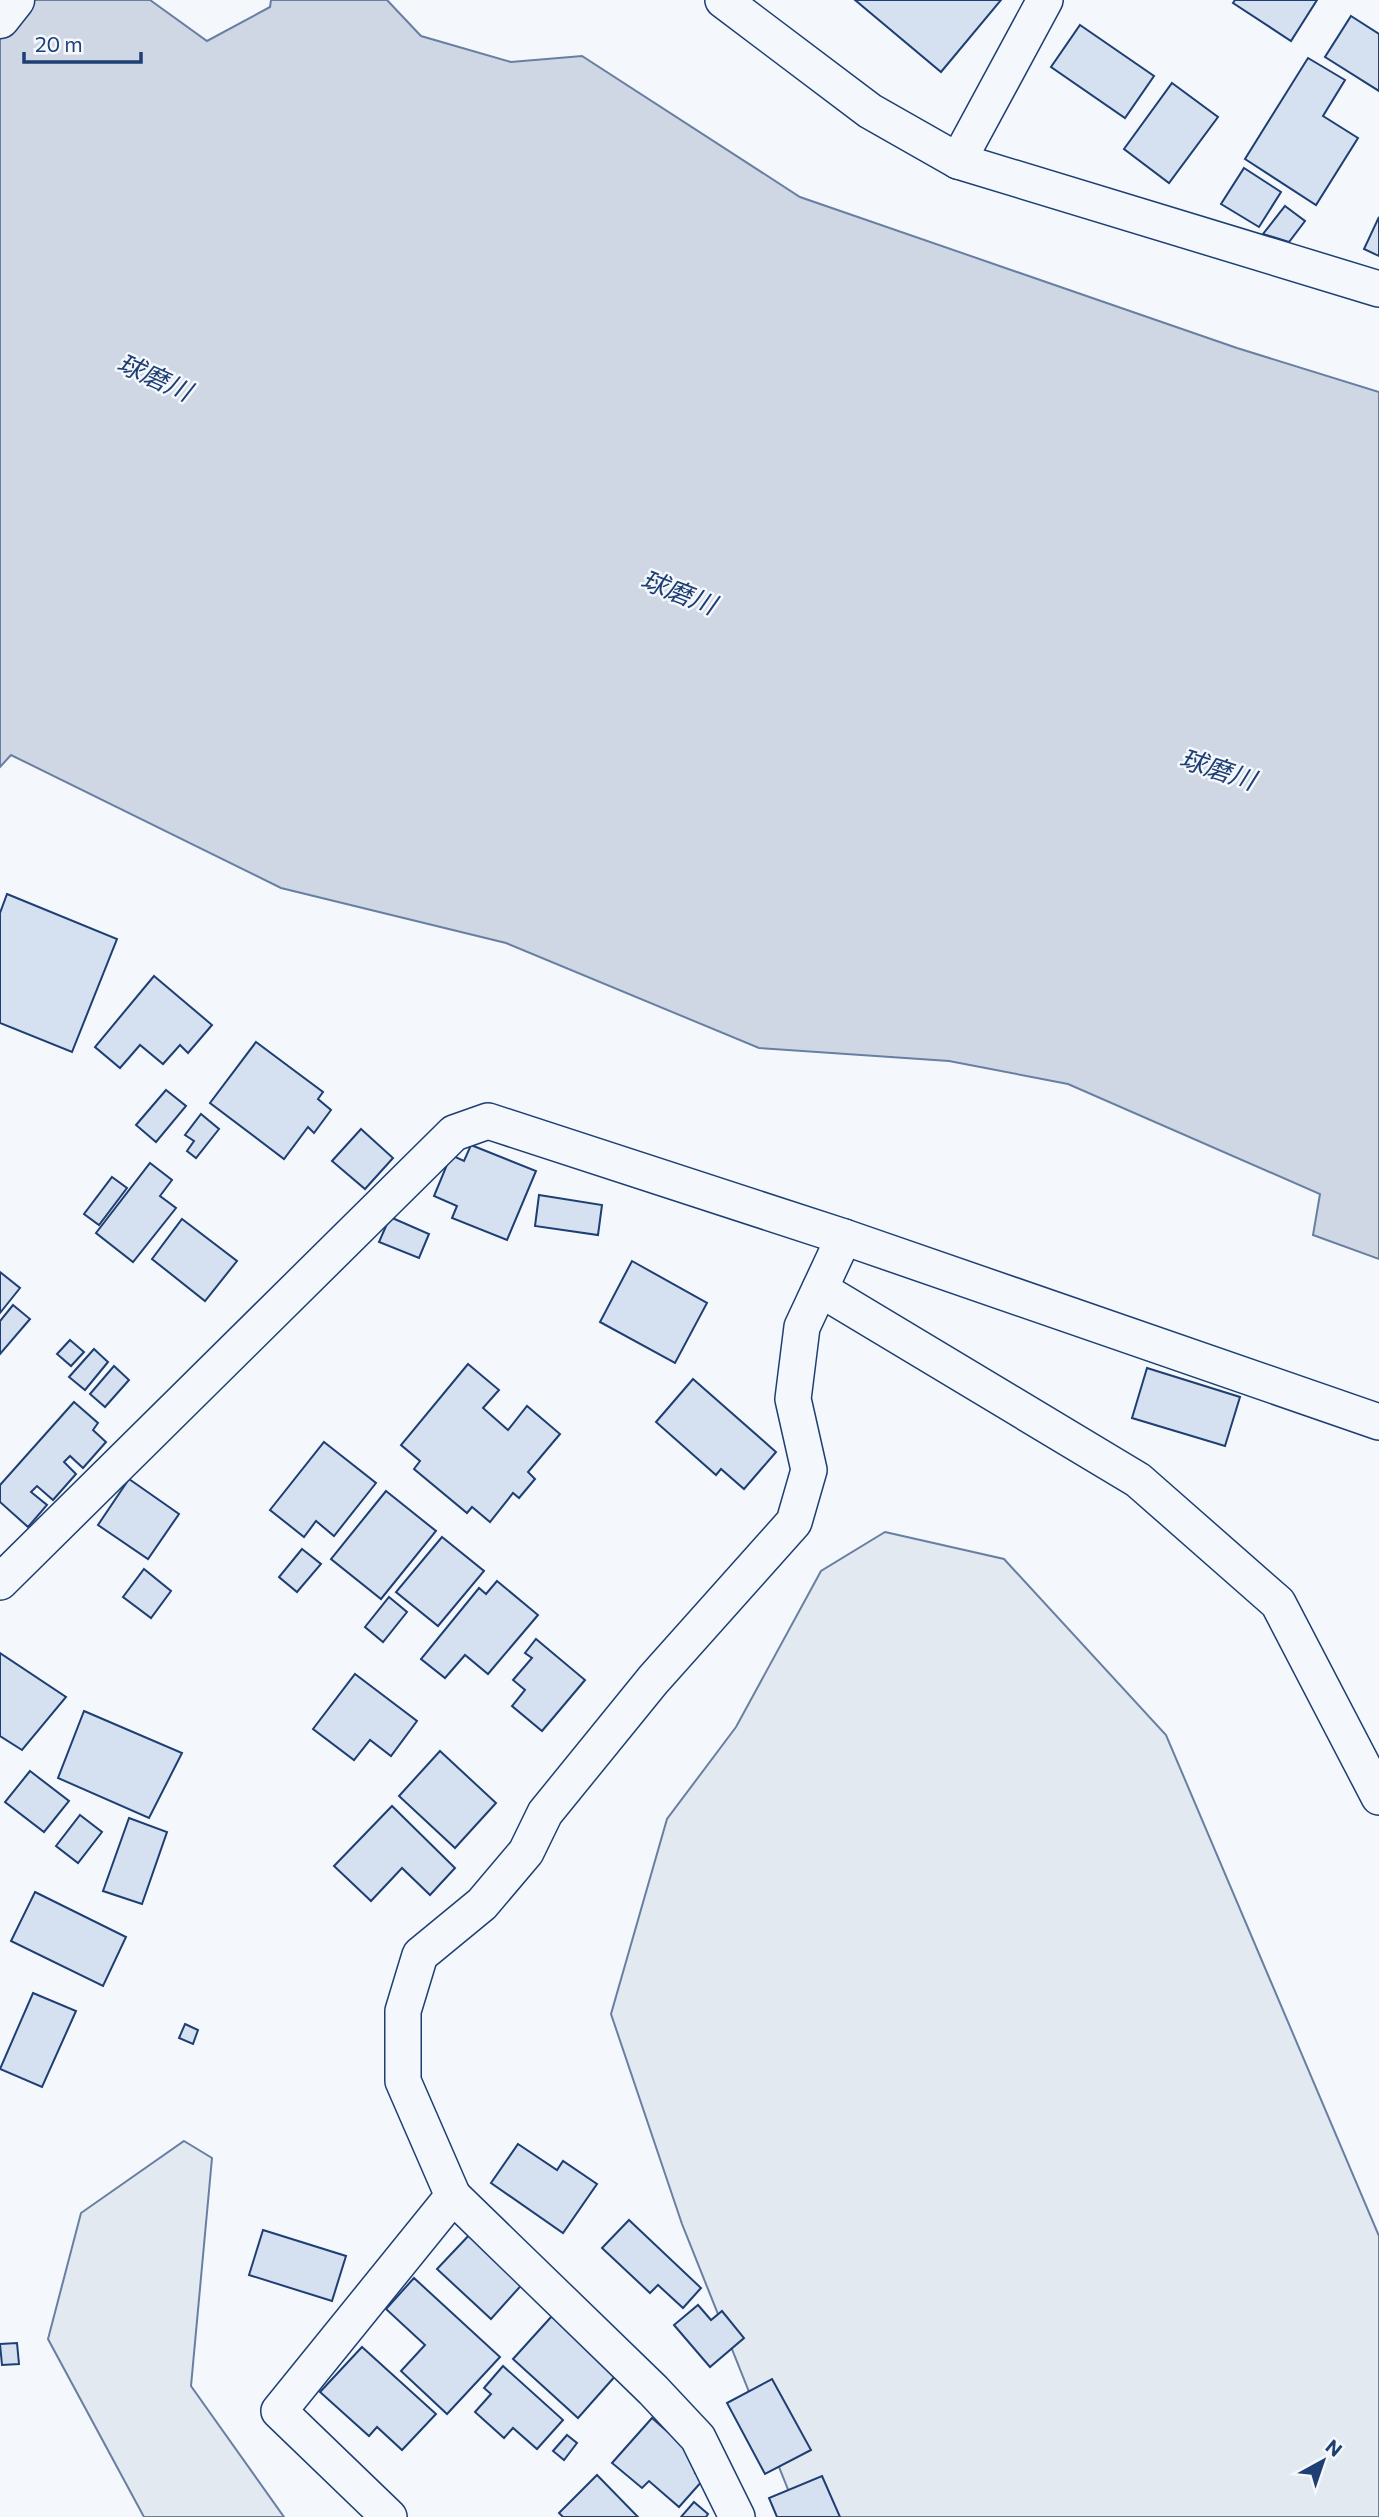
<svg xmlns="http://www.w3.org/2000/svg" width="1379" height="2517" viewBox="0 0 1379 2517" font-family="Commissioner,'Noto Sans JP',sans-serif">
<rect width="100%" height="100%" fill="#f4f7fb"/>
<g fill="#e3e9f0" stroke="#687fa3" stroke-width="2">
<path d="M885 1532 1004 1559 1166 1735 1379 2236V2517H799L682 2224 611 2014 667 1819 736 1727 821 1571Z"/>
<path d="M184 2141 212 2158 191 2386 284 2517H144L48 2339 81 2213Z"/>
</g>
<path fill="#cfd7e4" stroke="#687fa3" stroke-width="2" d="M0 0H150L207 41 270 7 271 0H387L421 36 511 62 582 56 800 197 1237 348 1379 392V1259L1313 1235 1320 1194 1068 1084 949 1061 759 1048 506 943 281 888 11 755 0 767Z"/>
<g fill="#d5e0f0" stroke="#1d3f73" stroke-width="2">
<path d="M855 0H1001L941 72Z"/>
<path d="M1235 0H1317L1291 41 1233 3Z"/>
<path d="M1351 16 1379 34V91L1325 57Z"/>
<path d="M1080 25 1154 76 1125 118 1051 67Z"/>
<path d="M1308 58 1345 80 1323 116 1358 138 1316 205 1245 159Z"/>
<path d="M1172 83 1218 117 1169 183 1124 149Z"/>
<path d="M1244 168 1281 192 1259 227 1221 204Z"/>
<path d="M1285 206 1305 221 1289 242 1263 234Z"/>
<path d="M1379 217V256L1364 249Z"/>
<path d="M7 894 117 939 72 1052 0 1023V913Z"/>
<path d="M154 976 212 1025 188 1053 180 1045 163 1064 140 1045 120 1068 95 1047Z"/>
<path d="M256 1042 323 1092 318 1099 331 1110 314 1133 308 1127 284 1159 210 1103Z"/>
<path d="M166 1090 186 1106 156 1142 136 1125Z"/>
<path d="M201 1114 219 1129 196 1158 187 1151 194 1141 185 1135Z"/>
<path d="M361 1129 393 1158 365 1189 332 1161Z"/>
<path d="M471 1145 536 1171 507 1240 452 1218 457 1206 434 1196 451 1155 464 1161Z"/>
<path d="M150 1163 172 1180 160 1196 176 1208 133 1262 96 1233Z"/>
<path d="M112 1177 127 1188 99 1225 84 1214Z"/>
<path d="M539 1195 602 1205 598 1235 535 1226Z"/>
<path d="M390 1217 429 1234 419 1258 379 1242Z"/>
<path d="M182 1219 237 1261 205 1301 152 1259Z"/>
<path d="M632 1261 707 1303 675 1363 600 1322Z"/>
<path d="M0 1272 20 1288 0 1313Z"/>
<path d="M13 1305 30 1319 0 1354V1321Z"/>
<path d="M70 1340 84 1352 71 1366 57 1354Z"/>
<path d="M94 1349 108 1362 85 1390 69 1377Z"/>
<path d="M468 1364 499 1390 483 1408 508 1430 527 1406 560 1434 528 1472 535 1479 519 1498 513 1493 490 1522 472 1507 467 1513 414 1469 420 1461 401 1445Z"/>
<path d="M114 1366 129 1380 105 1407 90 1394Z"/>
<path d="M1147 1368 1240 1397 1225 1446 1132 1418Z"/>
<path d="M693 1379 776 1452 744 1489 721 1469 716 1475 656 1422Z"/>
<path d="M74 1402 98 1423 93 1430 106 1442 83 1468 70 1456 64 1462 76 1474 53 1500 37 1486 31 1492 47 1505 28 1527 0 1502V1485Z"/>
<path d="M324 1442 376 1483 334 1536 316 1521 304 1537 270 1510Z"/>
<path d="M129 1479 179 1514 148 1559 98 1525Z"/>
<path d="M386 1491 436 1531 381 1599 331 1559Z"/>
<path d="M442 1537 484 1571 438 1626 396 1592Z"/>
<path d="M302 1549 321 1564 297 1592 279 1577Z"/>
<path d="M144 1569 171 1591 151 1618 123 1597Z"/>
<path d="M497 1581 538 1615 488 1674 465 1655 445 1678 421 1659 479 1588 486 1594Z"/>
<path d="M389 1597 407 1612 383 1642 365 1627Z"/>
<path d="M536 1639 585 1680 542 1731 512 1706 525 1690 513 1680 532 1658 525 1653Z"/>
<path d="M0 1653 66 1697 22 1750 0 1736Z"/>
<path d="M355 1674 417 1721 391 1756 370 1740 354 1760 313 1729Z"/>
<path d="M84 1711 182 1753 149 1818 58 1778Z"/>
<path d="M440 1751 496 1803 455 1848 399 1796Z"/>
<path d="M30 1771 69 1801 44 1832 5 1802Z"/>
<path d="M392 1806 455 1868 430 1895 402 1868 371 1901 334 1866Z"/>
<path d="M80 1815 102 1832 78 1863 56 1846Z"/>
<path d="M129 1818 167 1832 142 1904 103 1891Z"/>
<path d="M35 1892 126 1937 103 1986 11 1941Z"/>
<path d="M33 1993 76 2011 42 2087 0 2069Z"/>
<path d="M185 2024 198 2030 193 2044 179 2038Z"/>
<path d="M518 2144 557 2170 563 2161 597 2184 563 2233 491 2183Z"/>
<path d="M629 2220 701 2288 683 2308 658 2285 650 2293 602 2248Z"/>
<path d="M263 2230 346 2256 332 2301 249 2275Z"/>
<path d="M473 2231 526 2280 491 2319 437 2269Z"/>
<path d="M414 2278 500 2357 447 2414 401 2371 425 2345 386 2309Z"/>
<path d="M698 2305 711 2320 722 2311 744 2338 710 2367 674 2325Z"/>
<path d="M552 2316 617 2374 578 2418 513 2359Z"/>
<path d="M17 2343 19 2364 2 2365 0 2344Z"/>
<path d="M362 2347 436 2414 402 2450 377 2427 369 2436 320 2392Z"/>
<path d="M503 2366 563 2420 537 2449 513 2428 504 2438 475 2412 491 2394 484 2388Z"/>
<path d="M772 2379 811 2450 765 2474 727 2403Z"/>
<path d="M652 2418 703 2463 695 2473 703 2480 679 2507 649 2481 642 2488 612 2463Z"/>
<path d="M567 2435 577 2443 564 2460 553 2451Z"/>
<path d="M597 2475 638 2517H563L559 2513Z"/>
<path d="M822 2476 840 2517H777L769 2498Z"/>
<path d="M694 2502 708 2514 706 2517H681Z"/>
</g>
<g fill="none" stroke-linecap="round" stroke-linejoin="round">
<g stroke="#1d3f73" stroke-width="38">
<g id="minor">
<path d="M723 0 870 111 958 161 1379 289"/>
<path d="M958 161 1045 0"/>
<path d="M820 1289 1138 1480 1278 1603 1379 1797"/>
<path d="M0 1582 454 1133 488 1121 844 1237 1379 1422"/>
<path d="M453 2196 653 2390 698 2438 737 2517"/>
<path d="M389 2517 279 2411 453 2196 403 2081V2011L420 1955 482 1904 526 1852 545 1813 653 1680 794 1522 809 1470 793 1399 802 1327 844 1237"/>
</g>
</g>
<g stroke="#1d3f73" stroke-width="41">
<path id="trunk" d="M0 19 15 0"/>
</g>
<use href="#minor" stroke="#f4f7fb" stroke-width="35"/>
<use href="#trunk" stroke="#f4f7fb" stroke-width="38"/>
</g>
<g text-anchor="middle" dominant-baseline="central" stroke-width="5" stroke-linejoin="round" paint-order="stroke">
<g font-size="26" font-style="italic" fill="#1d3f73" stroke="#f4f7fb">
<text transform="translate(155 376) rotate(24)">球磨川</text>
<text transform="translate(679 591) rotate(21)">球磨川</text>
<text transform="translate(1218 768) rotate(18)">球磨川</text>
</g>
</g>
<g transform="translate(1323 2461) rotate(40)" stroke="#f4f7fb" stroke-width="5" paint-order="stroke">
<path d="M0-5L12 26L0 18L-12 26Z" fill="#1d3f73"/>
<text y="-10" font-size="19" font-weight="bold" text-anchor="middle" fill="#1d3f73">N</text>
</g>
<path d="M24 52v10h117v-10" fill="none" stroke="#1d3f73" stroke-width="3.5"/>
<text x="35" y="52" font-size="21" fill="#1d3f73" stroke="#f4f7fb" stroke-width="5" paint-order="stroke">20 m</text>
</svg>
